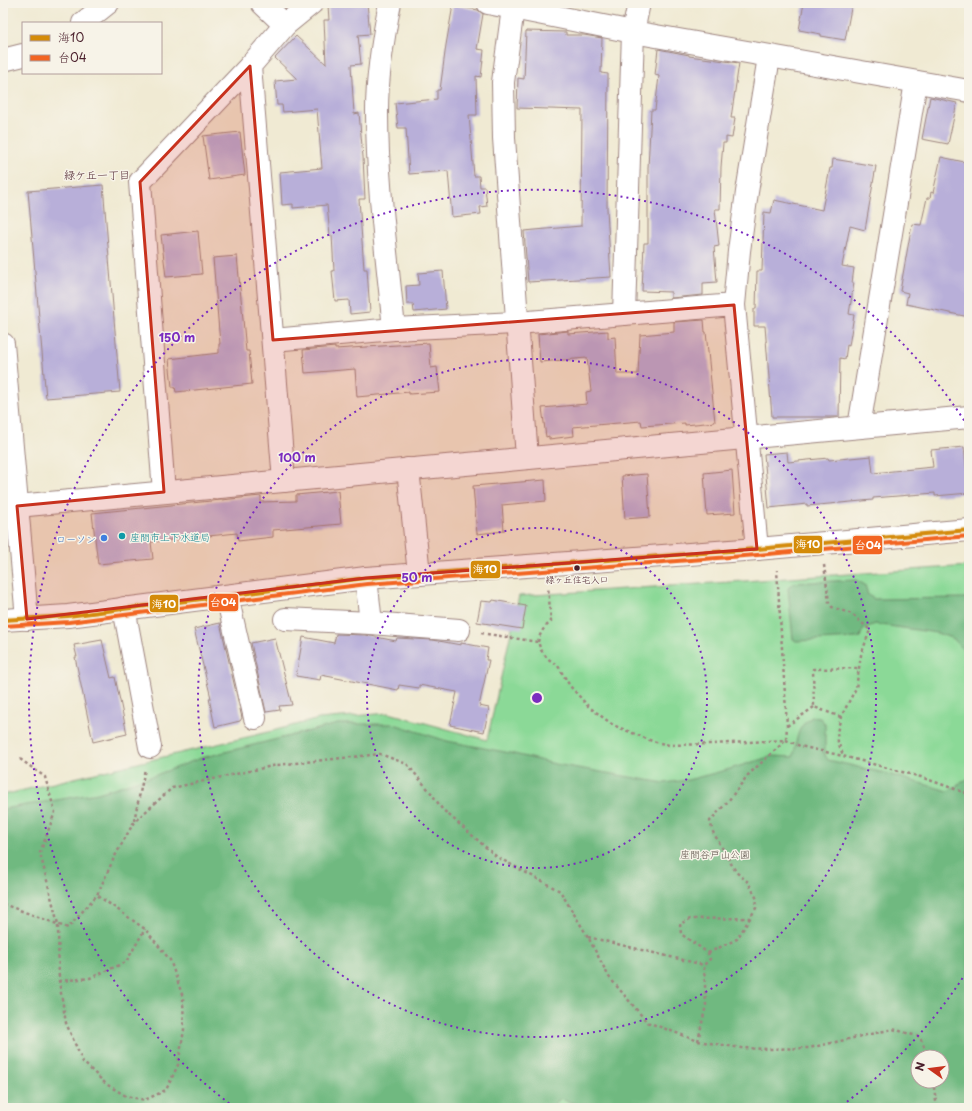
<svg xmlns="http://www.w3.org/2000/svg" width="972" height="1111" viewBox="0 0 972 1111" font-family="'Playpen Sans','Klee One',sans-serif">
<rect width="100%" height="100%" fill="#f7f3e8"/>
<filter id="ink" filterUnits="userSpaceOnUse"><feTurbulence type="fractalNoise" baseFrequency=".025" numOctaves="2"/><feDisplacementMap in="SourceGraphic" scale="8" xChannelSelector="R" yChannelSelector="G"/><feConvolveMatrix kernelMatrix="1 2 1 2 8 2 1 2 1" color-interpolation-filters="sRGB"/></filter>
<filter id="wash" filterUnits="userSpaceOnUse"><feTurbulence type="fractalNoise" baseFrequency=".012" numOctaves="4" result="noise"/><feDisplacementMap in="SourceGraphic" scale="16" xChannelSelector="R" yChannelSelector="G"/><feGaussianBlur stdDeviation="0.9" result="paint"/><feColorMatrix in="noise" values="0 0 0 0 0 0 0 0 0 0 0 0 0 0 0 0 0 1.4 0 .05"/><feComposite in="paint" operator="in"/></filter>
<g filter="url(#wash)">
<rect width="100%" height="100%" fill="#f0ead3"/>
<path fill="#8bd997" stroke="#6a7c61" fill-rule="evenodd" d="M969 566V1108H3V795L256 735 319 719 389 713 487 740 519 596ZM918 1057H942V1081H918Z"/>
<g fill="#70b980" stroke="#5d6c56" fill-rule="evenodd">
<path d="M856 580 865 585 868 595 874 599 969 598V657L954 639 937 633 875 624 863 629 860 637 857 638 796 641 793 639 788 588 793 583Z"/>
<path d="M812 717 820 718 825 724V755L828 760 884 773 948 791 969 778V1108H579L575 1104 561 1098 550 1108H3V809L98 793 156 775 201 758 338 724H394L447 741 510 753 555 764 664 783 688 780 730 769 772 756 793 757C798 739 795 728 812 717ZM918 1057H942V1081H918Z"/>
</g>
<g id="blocks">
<g fill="#b8afd9">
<path d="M340 3H367L370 34 358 35 361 64 351 65 354 114 359 113 363 157 365 199H359L364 269H367L370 312 350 314 349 300 335 301 332 271H334L332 235 330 236 327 205 293 208V204L282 205 280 172 322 168 317 109 283 112 282 105H277L275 81 297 79 275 58 296 36 326 64 324 20H329L328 5Z"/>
<path d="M804 3H852L845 40 821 36V34L799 30Z"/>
<path d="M453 5 478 10 483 14 477 49 484 50 481 77 476 76 477 115H469L474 176H479L480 187H485L487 206 480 207 481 214 452 217 448 171 409 174 406 128H398L395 103 437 99V90H440L446 45Z"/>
<path d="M526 31 566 32V35H584L602 38 601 73 608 74V79L607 209 611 277 528 282 524 231 581 226 582 110 517 108 518 78 524 79Z"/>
<path d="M658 49 689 55V56L739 63 731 118H735L732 138 726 137V143H723L721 167 720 209H715L719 246 714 247 717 282 703 283V295L671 298V292L642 291 644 243H648V168L651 110H655L659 76 655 75Z"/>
<path d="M930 97 957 103 948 144 922 139Z"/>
<path d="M240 132 245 175 209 180 203 136Z"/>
<path d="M941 157 969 163V317L906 304 908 293 900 291 912 224 921 225 927 198H930L931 192 933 193Z"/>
<path d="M833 159 876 166 865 230 850 226 842 266 854 268 852 283H854L849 314 854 315 849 346 847 345 845 359 840 358 839 417H772L765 326H754V309H756L757 271H762L764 212 771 213 774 200 822 210 830 168H832Z"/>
<path d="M103 185 120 392 46 398 28 191Z"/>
<path d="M198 231 202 274 166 277 161 235Z"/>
<path d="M237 256 246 351H249L252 384 176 392 175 387H172L169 359 219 353V344H220L213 258Z"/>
<path d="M443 271 446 309 414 312 413 304H407L406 286 419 285 418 273Z"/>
<path d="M704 320 705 332H706L715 422 685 425V423L642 426 641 421 573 427 574 436 549 439V436L546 437 542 408 587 404 586 392 591 391 587 358 540 362 538 334 568 331V334L608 331V338L615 337 617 374H638L640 335 674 332V322Z"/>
<path d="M429 343 431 368 437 367 440 392 409 394V392L357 397 355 369 305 373 303 350 335 347V349Z"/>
<path d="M964 447 969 493 935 496V493L873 498V500L807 506V504L769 508 764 454 787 452 788 462 828 458 829 460 871 456 873 473 933 467 931 450Z"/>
<path d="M732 470 735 513 707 515 704 473Z"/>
<path d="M647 474 650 517 625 519 622 476Z"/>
<path d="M545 480 546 501 502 505 504 531 477 534 473 486Z"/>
<path d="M338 491 341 524 273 530V537L238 541 237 533 151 542 153 559 98 564 92 513 261 496V502L296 501V495Z"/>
<path d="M493 600 526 606 522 629 477 622 481 601 492 602Z"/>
<path d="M220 623 242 718 240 721 215 727 209 698H211L194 629Z"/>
<path d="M336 634 366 635 396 641 397 638 433 640 461 645V643L488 648 486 660H489L479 706 489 708 484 732 450 725 457 692 419 685V688L399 685 398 690 321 675 320 680 296 676 303 637 334 643Z"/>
<path d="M275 638 292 705 279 706 280 710 266 712 251 643Z"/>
<path d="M102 640 111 678 115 677 127 734 93 742 75 657H77L74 645Z"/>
</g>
</g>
</g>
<g filter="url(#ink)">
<use href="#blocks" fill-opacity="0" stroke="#9d847f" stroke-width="1"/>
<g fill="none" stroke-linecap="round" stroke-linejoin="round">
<g stroke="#9d847f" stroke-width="24">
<g id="minor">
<path d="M262 3 285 25 312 3"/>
<path d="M390 3C383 38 377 75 377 111 377 184 387 257 394 329"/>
<path d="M488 3 633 32 969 91"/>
<path d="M639 3 633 32 624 314 734 305"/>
<path d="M513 8 503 82 504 138 527 458"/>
<path d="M273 340 394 329 517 323 624 314"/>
<path d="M859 427 916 82"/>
<path d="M408 469 419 574"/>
<path d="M284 481 250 66 285 25"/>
<path d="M164 492 140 182 250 66"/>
<path d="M17 506 969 417"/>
<path d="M757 549 734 305 739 251 747 192 769 57"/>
<path d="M366 578 371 623"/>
<path d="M227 596 255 718"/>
<path d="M124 608 150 747"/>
<path d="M285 619 371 623 459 630"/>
</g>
</g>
<g stroke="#9d847f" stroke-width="24">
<g id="tertiary">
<path d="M83 23 108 3"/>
<path d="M3 60 23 55"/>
<path d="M3 344 27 619"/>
<path d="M3 620 68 616 366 578 757 549 969 530"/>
</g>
</g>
<g stroke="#9d847f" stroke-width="2.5" stroke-dasharray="3 3" stroke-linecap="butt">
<path d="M824 565 829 602 832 607 852 614 870 630 861 655 856 688 841 717 837 732 838 742 843 755"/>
<path d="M481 633 538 642 541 650 547 658 558 666 570 686 588 706 613 725 652 741 669 745 712 744 786 740 800 746 843 756 921 777 969 794"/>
<path d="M538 642C540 633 543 628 551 622L548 586"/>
<path d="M841 717 814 707 813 669 859 668"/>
<path d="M787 726 814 707"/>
<path d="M20 759 45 777 55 812 40 853 58 924 59 981 66 1023 83 1062 106 1084 126 1096 145 1100 166 1090 178 1065 184 1030 183 997 170 960 145 929 97 895"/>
<path d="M134 821 145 769"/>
<path d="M3 904 68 928 97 895 114 858 134 822 172 788 277 765 380 754 407 764 432 794 442 809 497 857 560 891 588 937 609 977 647 1022 698 1041 741 1048 768 1049 809 1048 893 1029 920 1037 928 1057"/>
<path d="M588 937 704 965 710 959 708 953 681 934 680 924 690 919 750 918 756 908 757 899 748 882 736 872 713 832 710 821 729 800 748 775 786 740 787 726 777 570"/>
<path d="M708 953 737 939 750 918"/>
<path d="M59 981 90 978 126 962 145 929"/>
<path d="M698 1041 706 1005 704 965"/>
<path d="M933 1081 937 1108"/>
</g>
<use href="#minor" stroke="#fff" stroke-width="22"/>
<use href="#tertiary" stroke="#fff" stroke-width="22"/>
<g stroke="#f7f3e8" stroke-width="7">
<path id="bus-1" d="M3 620 68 616 366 578 757 549 969 530"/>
</g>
<g stroke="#f7f3e8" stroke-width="7">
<path id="bus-2" d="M3 626 69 622 367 584 757 555 969 536"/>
</g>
<use href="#bus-1" stroke="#d48b09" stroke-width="4"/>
<use href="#bus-2" stroke="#f26522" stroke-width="4"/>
</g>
</g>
<path fill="#c8321e" fill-opacity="0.2" stroke="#c8321e" stroke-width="3" stroke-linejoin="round" d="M250 66 273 340 734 305 757 549 366 578 27 619 17 506 164 492 140 182Z"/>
<g fill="none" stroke="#7b2cbf" stroke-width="2" stroke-dasharray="2 4">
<circle cx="537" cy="698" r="170"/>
<circle cx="537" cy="698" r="339"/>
<path d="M969 968A509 509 0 0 1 840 1107M234 1107A509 509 0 1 1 969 428"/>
</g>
<circle fill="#0f9aa8" stroke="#f7f3e8" stroke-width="1.5" cx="122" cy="536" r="4"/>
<circle fill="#3f7fe0" stroke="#f7f3e8" stroke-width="1.5" cx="104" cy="538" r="4"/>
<circle fill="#4a1f2b" stroke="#f7f3e8" stroke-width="1.5" cx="577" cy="568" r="3.5"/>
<g text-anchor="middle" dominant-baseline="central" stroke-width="3" stroke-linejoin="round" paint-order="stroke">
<g font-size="9" fill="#4a1f2b" stroke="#f7f3e8">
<text x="577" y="579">緑ヶ丘住宅入口</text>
</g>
<g font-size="10" fill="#0d838f" stroke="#f7f3e8" text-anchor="start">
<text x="130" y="536">座間市上下水道局</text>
</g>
<g font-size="10" fill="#366cbe" stroke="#f7f3e8" text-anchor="end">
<text x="96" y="538">ローソン</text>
</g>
<g font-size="10" fill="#5a4e46" stroke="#f7f3e8">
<text x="715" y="853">座間谷戸山公園</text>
</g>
<g font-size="11" fill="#4a1f2b" stroke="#f7f3e8">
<text x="97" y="174">緑ケ丘一丁目</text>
</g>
</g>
<circle cx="537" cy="698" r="6" fill="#7b2cbf" stroke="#f7f3e8" stroke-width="2"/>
<g font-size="12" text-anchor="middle" font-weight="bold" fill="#7b2cbf" stroke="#f7f3e8" stroke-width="3" stroke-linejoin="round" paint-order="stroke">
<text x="177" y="342">150 m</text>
<text x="297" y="462">100 m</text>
<text x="417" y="582">50 m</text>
</g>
<g stroke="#f7f3e8" stroke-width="1.5">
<rect x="793" y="535" width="30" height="19" rx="4" fill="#d48b09"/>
<rect x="852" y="535" width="31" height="20" rx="4" fill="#f26522"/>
<rect x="470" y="560" width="31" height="19" rx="4" fill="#d48b09"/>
<rect x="208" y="593" width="31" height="19" rx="4" fill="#f26522"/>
<rect x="149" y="594" width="30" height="19" rx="4" fill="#d48b09"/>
</g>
<g font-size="11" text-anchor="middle" font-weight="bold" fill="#fff">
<text x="808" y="548">海10</text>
<text x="868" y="549">台04</text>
<text x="485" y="573">海10</text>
<text x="223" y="606">台04</text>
<text x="164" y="608">海10</text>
</g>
<rect width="972" height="1111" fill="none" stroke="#f7f3e8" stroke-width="16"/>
<rect x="22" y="22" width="140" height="52" fill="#f7f3e8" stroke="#b29e9c"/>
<rect x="30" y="35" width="20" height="6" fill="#d48b09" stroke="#b29e9c"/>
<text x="58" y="42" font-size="12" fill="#4a1f2b">海10</text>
<rect x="30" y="55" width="20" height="6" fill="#f26522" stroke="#b29e9c"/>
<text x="58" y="62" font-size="12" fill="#4a1f2b">台04</text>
<g transform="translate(930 1069) rotate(284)"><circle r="19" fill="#f7f3e8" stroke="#b29e9c"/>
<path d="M0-3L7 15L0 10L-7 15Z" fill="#c8321e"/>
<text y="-6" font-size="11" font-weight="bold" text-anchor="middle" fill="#4a1f2b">N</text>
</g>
</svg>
